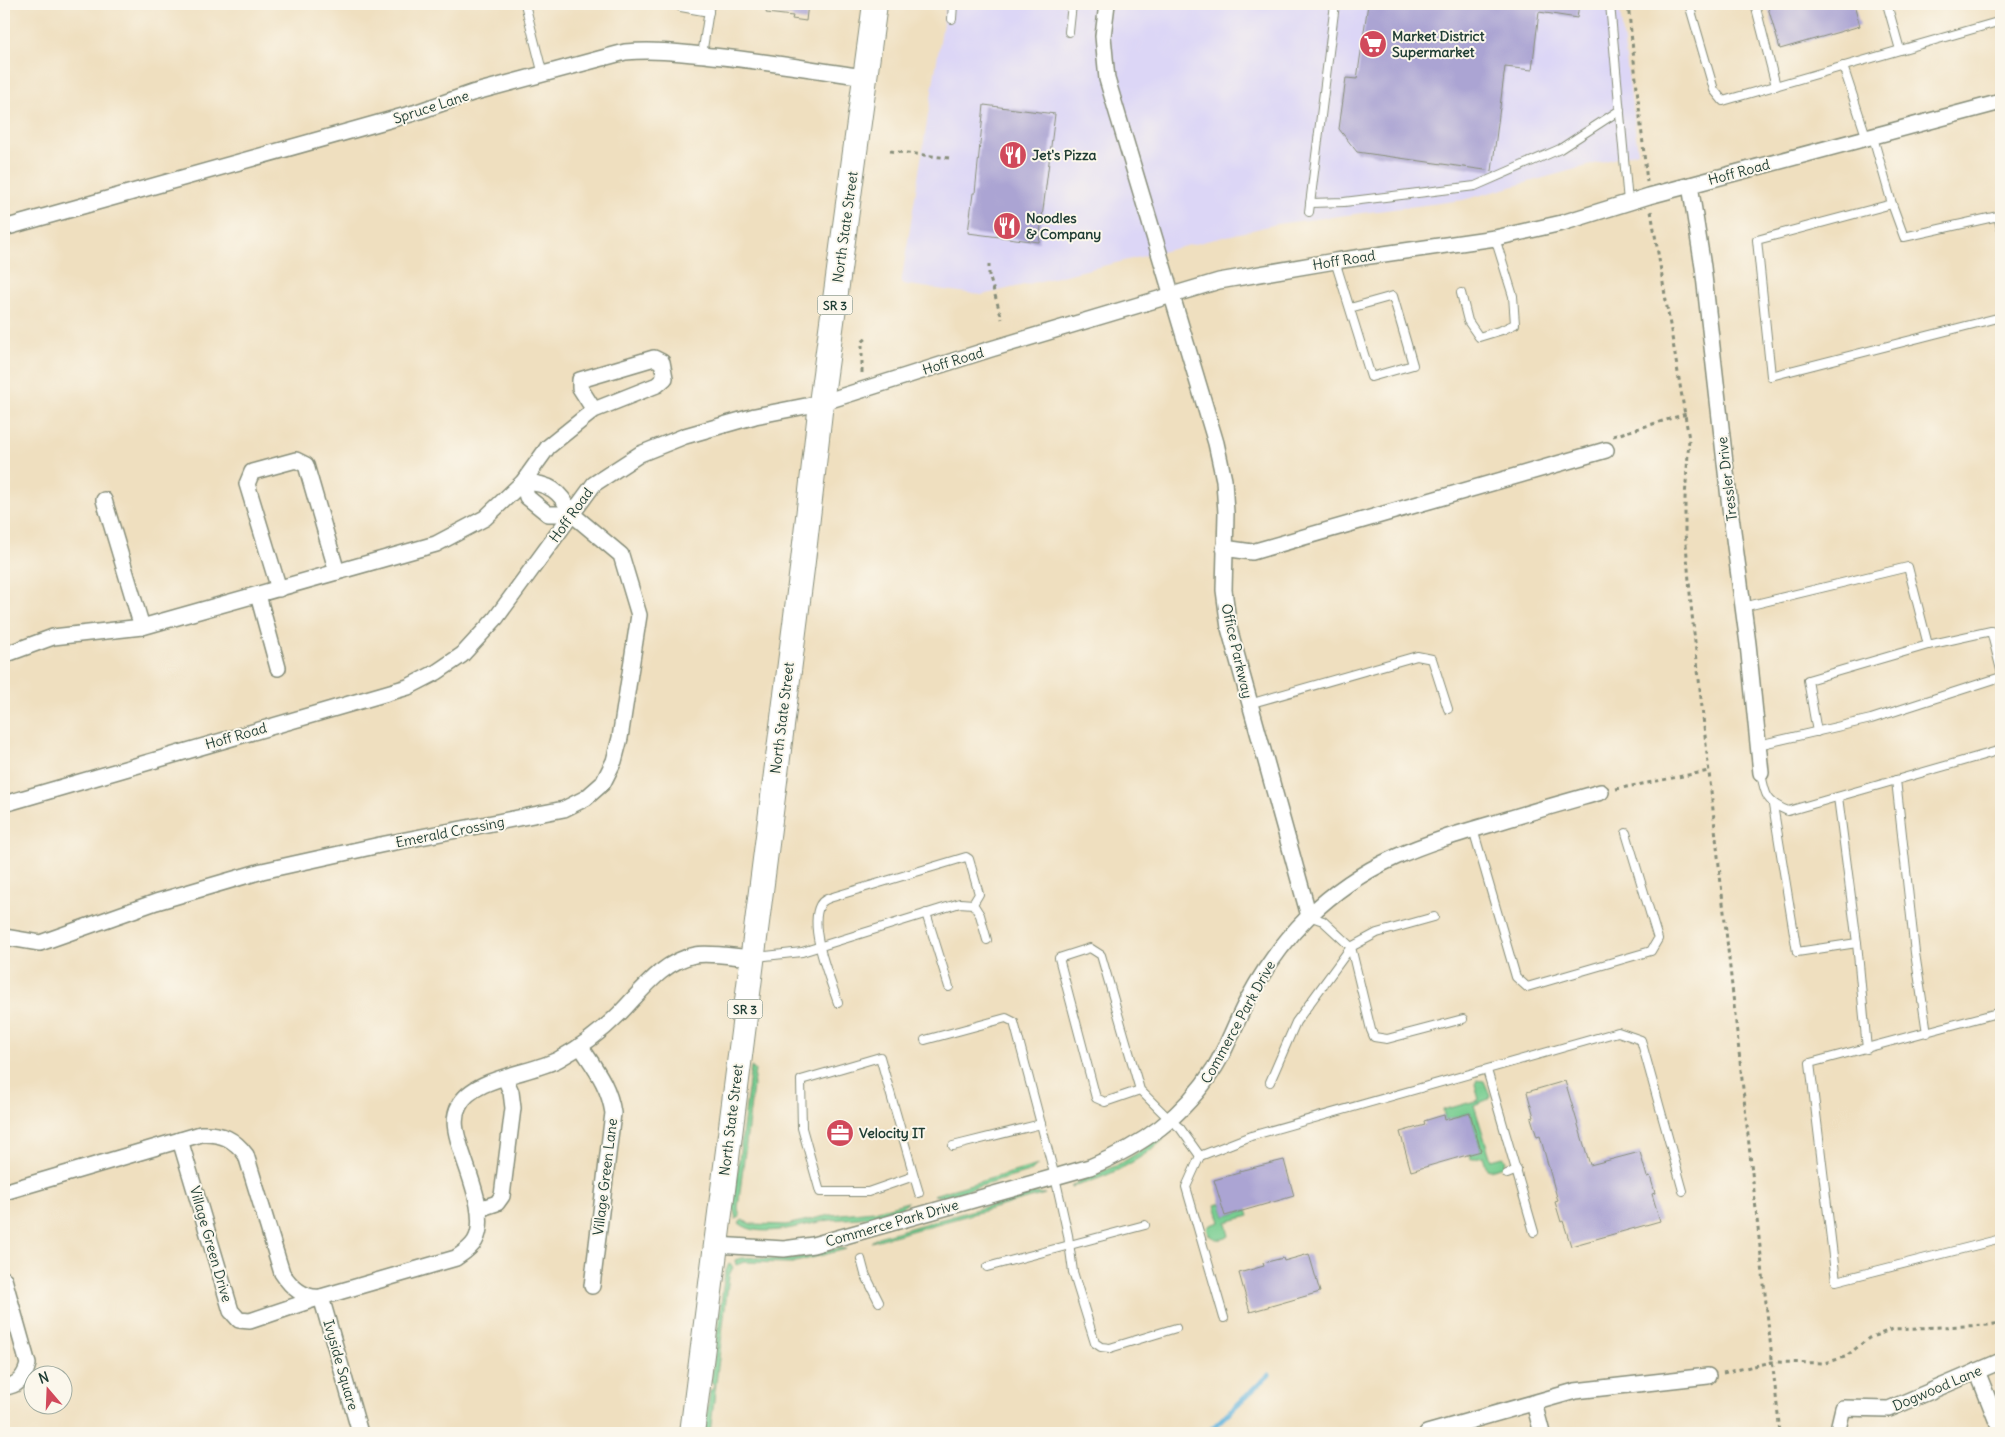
<svg xmlns="http://www.w3.org/2000/svg" width="2005" height="1437" viewBox="0 0 2005 1437" font-family="Delius,sans-serif">
<rect width="100%" height="100%" fill="#fbf7ec"/>
<filter id="ink" filterUnits="userSpaceOnUse"><feTurbulence type="fractalNoise" baseFrequency=".02" numOctaves="2"/><feDisplacementMap in="SourceGraphic" scale="10" xChannelSelector="R" yChannelSelector="G"/><feConvolveMatrix kernelMatrix="1 2 1 2 8 2 1 2 1" color-interpolation-filters="sRGB"/></filter>
<filter id="wash" filterUnits="userSpaceOnUse"><feTurbulence type="fractalNoise" baseFrequency=".0096" numOctaves="4" result="noise"/><feDisplacementMap in="SourceGraphic" scale="20" xChannelSelector="R" yChannelSelector="G"/><feGaussianBlur stdDeviation="1.12" result="paint"/><feColorMatrix in="noise" values="0 0 0 0 0 0 0 0 0 0 0 0 0 0 0 0 0 1.4 0 .05"/><feComposite in="paint" operator="in"/></filter>
<g filter="url(#wash)">
<rect width="100%" height="100%" fill="#efdfbf"/>
<path fill="#dcd6f6" d="M946 4H1619L1638 152 1463 200 1277 224 982 295 901 284Z"/>
<g fill="#78cd91" stroke="#4c8562">
<path d="M751 1067 755 1070 738 1208 740 1217 736 1219 733 1207Z"/>
<path d="M1477 1080 1484 1081 1490 1095 1489 1099 1474 1105 1491 1160 1502 1157 1506 1160 1504 1166 1490 1170 1487 1169 1483 1156 1471 1159 1470 1154 1481 1150 1470 1113 1445 1120 1443 1110 1479 1100 1475 1084Z"/>
<path d="M1164 1139C1139 1162 1104 1179 1071 1187L1079 1181 1120 1164 1157 1140Z"/>
<path d="M1038 1165 1032 1171 943 1197 933 1195Z"/>
<path d="M1035 1193 1045 1194 871 1242 878 1237Z"/>
<path d="M908 1202C897 1219 849 1218 830 1220 807 1223 760 1241 739 1223L742 1220 751 1224 786 1225 830 1215 874 1211Z"/>
<path d="M1221 1203 1225 1216 1247 1210 1249 1216 1226 1222 1229 1236C1223 1241 1214 1240 1209 1235L1207 1228 1210 1225 1220 1222 1215 1205Z"/>
<path d="M839 1248 846 1249 792 1263 744 1262 736 1265 735 1260C749 1254 769 1261 785 1259 804 1257 821 1251 839 1248Z"/>
<path d="M729 1264 733 1267 729 1275 710 1433H705L710 1390 713 1389 714 1384 711 1382 725 1273Z"/>
</g>
<g fill="none" stroke-linecap="round" stroke-linejoin="round">
<path stroke="#61b2dc" stroke-width="5" d="M1207 1433 1269 1375"/>
</g>
<g id="blocks">
<g fill="#aba4d3">
<path d="M767 4H808L806 21 792 19 793 16 766 13Z"/>
<path d="M1368 4H1579L1577 18 1539 12 1532 70 1505 67 1492 171 1357 152 1339 129 1346 78 1357 79Z"/>
<path d="M1767 4H1854L1860 26 1780 49Z"/>
<path d="M984 105 1055 114 1039 242 968 233 973 193H975Z"/>
<path d="M1565 1081 1590 1165 1640 1152 1647 1177 1650 1176 1655 1193 1652 1194 1660 1221 1571 1246 1563 1221 1561 1222 1555 1202 1558 1201 1540 1136 1537 1137 1531 1118 1534 1117 1527 1092Z"/>
<path d="M1470 1113 1481 1151 1411 1171 1400 1132 1425 1125 1424 1121 1437 1117 1444 1115 1445 1120Z"/>
<path d="M1284 1160 1294 1196 1225 1216 1214 1180 1239 1173V1171Z"/>
<path d="M1309 1254 1320 1292 1250 1312 1239 1273 1264 1266 1263 1263 1283 1258 1284 1261Z"/>
</g>
</g>
</g>
<g filter="url(#ink)">
<use href="#blocks" fill-opacity="0" stroke="#878e7a" stroke-width="1"/>
<g fill="none" stroke-linecap="round" stroke-linejoin="round">
<g stroke="#878e7a" stroke-width="10">
<g id="lane">
<path d="M525 4 543 75"/>
<path d="M677 4 681 7 709 12"/>
<path d="M1610 4 1628 202"/>
<path d="M1689 4 1714 90 1723 101 2001 21"/>
<path d="M1755 4 1776 86"/>
<path d="M1887 4 1900 50"/>
<path d="M952 19 953 4"/>
<path d="M1069 32 1072 4"/>
<path d="M702 55 710 4"/>
<path d="M1843 66 1867 139"/>
<path d="M1873 137 1892 204 1757 240 1771 376 2001 317"/>
<path d="M1310 203 1344 202 1475 186 1560 149 1620 110"/>
<path d="M1892 204 1904 237 1998 216 2001 228"/>
<path d="M1309 212 1335 4"/>
<path d="M1335 261 1371 377 1413 365 1393 296 1350 308"/>
<path d="M1461 293 1468 321 1479 337 1502 330 1515 324 1513 296 1495 238"/>
<path d="M1743 607 1908 567 1928 645 1991 631 2001 670"/>
<path d="M1249 704 1417 656 1432 659 1448 709"/>
<path d="M1817 732 1808 680 1928 645"/>
<path d="M1758 745 1871 719 2001 677"/>
<path d="M1761 773C1765 795 1766 802 1788 811L2001 750"/>
<path d="M1896 780 1915 953 1927 1033"/>
<path d="M1773 805 1797 952 1857 943 1838 797"/>
<path d="M1473 829 1516 977 1527 987 1651 951 1658 939 1626 833"/>
<path d="M926 913 949 987"/>
<path d="M1309 916 1323 921 1351 947 1377 933 1434 917"/>
<path d="M1857 943 1867 1049"/>
<path d="M1351 947 1371 1030 1374 1037 1387 1039 1463 1019"/>
<path d="M756 957 802 952 960 903 973 904 980 915 987 940"/>
<path d="M838 1003C830 979 808 928 820 905 823 899 830 898 836 896L966 857 969 859 979 894 973 904"/>
<path d="M2001 1012 1810 1063 1836 1281 2001 1239"/>
<path d="M925 1040 1006 1018 1014 1022 1055 1177 1068 1235 1073 1272 1095 1343 1101 1347 1110 1348 1176 1328"/>
<path d="M1487 1070 1534 1232"/>
<path d="M1270 1082 1296 1022 1351 947"/>
<path d="M1140 1090 1105 1102 1096 1098 1059 958 1090 948 1101 955 1140 1090 1170 1120 1180 1128 1200 1156 1251 1136 1618 1032 1641 1040 1683 1191"/>
<path d="M953 1146 1041 1124"/>
<path d="M1200 1156 1186 1187 1224 1318"/>
<path d="M1507 1174 1517 1170"/>
<path d="M914 1176 868 1192H820L802 1128 801 1080 880 1057 914 1176 919 1193"/>
<path d="M861 1259 865 1274 879 1302"/>
<path d="M987 1267 1145 1225"/>
</g>
</g>
<g stroke="#878e7a" stroke-width="18">
<g id="street">
<path d="M1107 4 1103 36 1107 79 1216 443 1224 480 1226 513 1224 590 1229 628 1309 916"/>
<path d="M1690 185 1703 267 1731 516 1748 644 1761 773"/>
<path d="M4 228 414 113 472 93 625 52C655 49 684 53 713 56 764 61 814 70 865 77"/>
<path d="M523 482C550 483 560 491 572 514H548L527 497Z"/>
<path d="M104 500 142 627"/>
<path d="M1224 548 1252 552 1606 450"/>
<path d="M279 589 247 484 252 472 296 460 306 465 337 572"/>
<path d="M258 595 278 668"/>
<path d="M4 655 53 637 142 627 436 544 485 518 523 482 548 447 594 410 657 385 665 378 662 362 654 358 580 380V388L594 410"/>
<path d="M4 804 408 687 437 672 462 655 496 618 594 484 640 454 685 436 755 416 821 403 991 349 1219 281 1335 261 1495 238 1562 223 1649 196 2001 102"/>
<path d="M4 937 40 943 156 902 262 871 380 845 564 809 586 798 603 783 614 761 620 738 639 615 621 555 572 514"/>
<path d="M581 1047C596 1070 609 1086 613 1113L592 1286"/>
<path d="M180 1140 231 1311 239 1320 250 1321 321 1297 360 1433"/>
<path d="M4 1192 201 1134C222 1133 234 1139 246 1155L282 1273C291 1287 303 1299 321 1297L456 1258C463 1253 470 1249 475 1241 489 1217 467 1171 460 1146 456 1133 452 1119 459 1106 472 1077 532 1074 559 1059 581 1047 601 1032 619 1014 642 991 661 962 695 955 708 952 737 957 752 958"/>
<path d="M479 1209 497 1203 502 1196 513 1108 511 1092 505 1078"/>
<path d="M716 1245 784 1249 813 1245 1090 1167C1143 1145 1183 1117 1215 1067 1228 1046 1236 1021 1248 999 1264 969 1284 941 1308 917 1364 862 1422 844 1495 823 1530 812 1566 802 1601 792"/>
<path d="M4 1279 28 1364C25 1377 18 1386 4 1387"/>
<path d="M1977 1371 2001 1432"/>
<path d="M1534 1403 1542 1433"/>
<path d="M1427 1433 1575 1391 1708 1376"/>
<path d="M1837 1433 1843 1408 1889 1409 2001 1361"/>
</g>
</g>
<g stroke="#878e7a" stroke-width="26">
<path id="primary" d="M692 1433 803 561 821 403 875 4"/>
</g>
<g stroke="#878e7a" stroke-width="3" stroke-dasharray="4 4" stroke-linecap="butt">
<path d="M1628 4 1647 182"/>
<path d="M890 151 949 158"/>
<path d="M1651 211 1689 439 1685 498V532L1691 605 1780 1433"/>
<path d="M989 264V275L1002 319"/>
<path d="M862 373V342L868 337"/>
<path d="M1613 436 1686 414"/>
<path d="M1616 789 1709 771"/>
<path d="M1723 1373 1772 1362 1825 1363 1845 1357 1869 1338 1893 1329 1988 1325 2001 1323"/>
</g>
<use href="#lane" stroke="#fff" stroke-width="8"/>
<use href="#street" stroke="#fff" stroke-width="15"/>
<use href="#primary" stroke="#fff" stroke-width="24"/>
</g>
</g>
<defs>
<g id="supermarket-disc" transform="scale(1.4375)"><circle r="9.5" fill="#d1495b" stroke="#fbf7ec"/><path d="M-6-5.5h2.5l.6 2H6L4.5 2H-2.5L-4.4-4H-6ZM-1.5 3.2a1.3 1.3 0 1 0 .1 0ZM3 3.2a1.3 1.3 0 1 0 .1 0Z" fill="#fff"/></g>
<g id="restaurant-disc" transform="scale(1.4375)"><circle r="9.5" fill="#d1495b" stroke="#fbf7ec"/><path d="M-5-6h1v4h1v-4h1v4h1v-4h1v5L-1.5 .5V6h-2V.5L-5-1ZM5-6V6H3V1.5H1.5Q1.5-4 5-6Z" fill="#fff"/></g>
<g id="office-disc" transform="scale(1.4375)"><circle r="9.5" fill="#d1495b" stroke="#fbf7ec"/><path d="M-6-3h4V-5.5h4V-3h4V5H-6ZM-1-4.5V-3h2v-1.5ZM-6 0V1H6V0Z" fill="#fff"/></g>
</defs>
<g fill-rule="evenodd">
<use href="#supermarket-disc" x="1373" y="44"/>
<use href="#restaurant-disc" x="1013" y="155"/>
<use href="#restaurant-disc" x="1007" y="226"/>
<use href="#office-disc" x="840" y="1133"/>
</g>
<g text-anchor="middle" dominant-baseline="central" stroke-width="4" stroke-linejoin="round" paint-order="stroke">
<g fill="#fbf7ec" stroke="#61756b" stroke-width="1">
<rect x="817.5" y="295.5" width="35" height="19" rx="4"/>
<rect x="727.5" y="999.5" width="35" height="19" rx="4"/>
</g>
<g font-size="12" font-weight="bold" fill="#1f3d34">
<text x="835" y="305">SR 3</text>
<text x="745" y="1009">SR 3</text>
</g>
<g font-size="14" font-weight="bold" fill="#1f3d34" stroke="#fbf7ec" text-anchor="start">
<text x="1392" y="36">Market District<tspan x="1392" dy="16">Supermarket</tspan></text>
<text x="1032" y="155">Jet's Pizza</text>
<text x="1026" y="218">Noodles<tspan x="1026" dy="16">&amp; Company</tspan></text>
<text x="859" y="1133">Velocity IT</text>
</g>
<g font-size="14" fill="#1f3d34" stroke="#fbf7ec">
<text transform="translate(431 107) rotate(-18)">Spruce Lane</text>
<text transform="translate(1739 172) rotate(-15)">Hoff Road</text>
<text transform="translate(845 227) rotate(-82)">North State Street</text>
<text transform="translate(1344 260) rotate(-9)">Hoff Road</text>
<text transform="translate(953 361) rotate(-17)">Hoff Road</text>
<text transform="translate(1727 479) rotate(-97)">Tressler Drive</text>
<text transform="translate(571 515) rotate(-54)">Hoff Road</text>
<text transform="translate(1237 651) rotate(77)">Office Parkway</text>
<text transform="translate(782 718) rotate(-83)">North State Street</text>
<text transform="translate(236 736) rotate(-16)">Hoff Road</text>
<text transform="translate(450 832) rotate(-11)">Emerald Crossing</text>
<text transform="translate(1238 1022) rotate(-61)">Commerce Park Drive</text>
<text transform="translate(731 1120) rotate(-83)">North State Street</text>
<text transform="translate(605 1177) rotate(-83)">Village Green Lane</text>
<text transform="translate(892 1223) rotate(-16)">Commerce Park Drive</text>
<text transform="translate(211 1244) rotate(74)">Village Green Drive</text>
<text transform="translate(341 1365) rotate(74)">Ivyside Square</text>
<text transform="translate(1937 1388) rotate(-23)">Dogwood Lane</text>
</g>
</g>
<rect width="2005" height="1437" fill="none" stroke="#fbf7ec" stroke-width="20"/>
<g transform="translate(48 1390) rotate(341)"><circle r="24" fill="#fbf7ec" stroke="#a3ada2"/>
<path d="M0-4L9 19L0 12L-9 19Z" fill="#d1495b"/>
<text y="-8" font-size="14" font-weight="bold" text-anchor="middle" fill="#1f3d34">N</text>
</g>
</svg>
